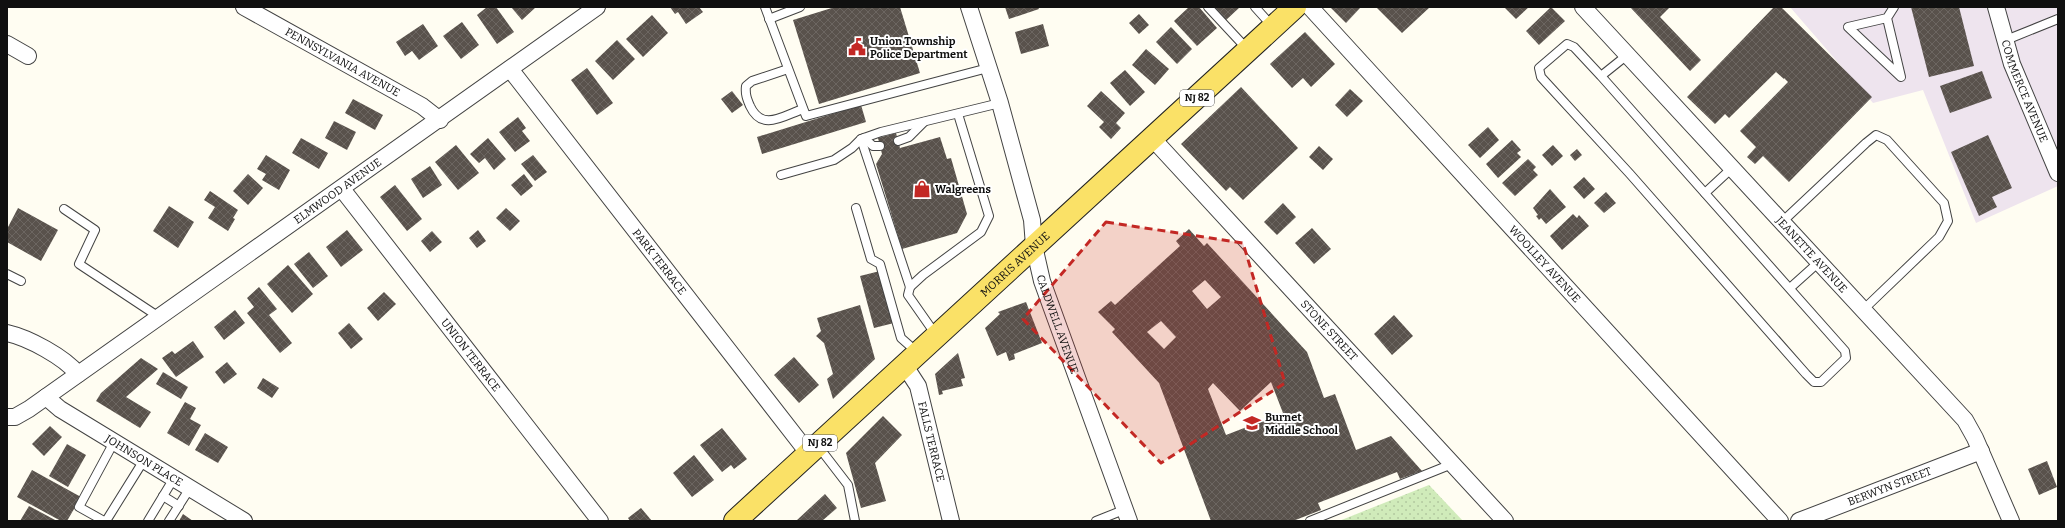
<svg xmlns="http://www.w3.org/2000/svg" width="2065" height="528" viewBox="0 0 2065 528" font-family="Bitter,serif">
<defs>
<pattern id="grass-dots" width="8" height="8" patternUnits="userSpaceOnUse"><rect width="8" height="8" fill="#d0ebba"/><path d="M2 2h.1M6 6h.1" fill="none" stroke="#b2c89f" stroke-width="1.8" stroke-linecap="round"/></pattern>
<pattern id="building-cross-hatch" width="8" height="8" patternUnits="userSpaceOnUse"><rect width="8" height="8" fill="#59524c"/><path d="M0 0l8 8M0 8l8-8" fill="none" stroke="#6c6661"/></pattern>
</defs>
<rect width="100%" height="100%" fill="#fffdf2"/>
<path fill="#eee4ee" d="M1790 7H2058V186L1976 223 1923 90 1873 103Z"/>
<path fill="url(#grass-dots)" d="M1429 485 1463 521H1339Z"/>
<g fill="url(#building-cross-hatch)" fill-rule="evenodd">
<path d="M487 7H496L514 32 497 44 477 15Z"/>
<path d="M511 7H536L522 20Z"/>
<path d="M670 7H699L703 12 686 24 678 12 675 14Z"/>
<path d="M835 7H900L920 73 819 104 793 20Z"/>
<path d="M1005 7H1038L1039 9 1009 19Z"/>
<path d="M1189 7H1199L1217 28 1197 46 1174 21Z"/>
<path d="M1213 7H1240L1225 21Z"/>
<path d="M1333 7H1361L1346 23 1331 8Z"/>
<path d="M1376 7H1430L1402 33Z"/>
<path d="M1504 7H1529L1516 19Z"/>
<path d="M1551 7 1565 21 1539 45 1526 31Z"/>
<path d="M1630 7H1670L1660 17 1701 60 1690 71Z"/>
<path d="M1774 7H1781L1872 97 1789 182 1763 156 1755 164 1747 157 1756 147 1740 131 1788 82 1784 78V79L1776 72 1729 118 1725 114 1715 124 1687 97Z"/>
<path d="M1911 7H1959L1974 66 1929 77Z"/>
<path d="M1139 14 1149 25 1139 34 1129 23Z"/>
<path d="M652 15 668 33 643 57 626 39Z"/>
<path d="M462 22 479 45 461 59 443 36Z"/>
<path d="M423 24 438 46 419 60 412 51 405 56 396 42Z"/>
<path d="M1043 24 1049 46 1021 54 1015 32Z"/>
<path d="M1171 27 1192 49 1177 64 1156 42Z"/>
<path d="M1305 32 1335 64 1311 87 1303 78 1292 88 1270 64Z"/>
<path d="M617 40 635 59 613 80 595 61Z"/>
<path d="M1146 49 1169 69 1155 85 1132 65Z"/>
<path d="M587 68 613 103 597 115 571 80Z"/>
<path d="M1125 70 1145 92 1130 106 1110 83Z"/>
<path d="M1982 71 1992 98 1950 113 1940 86Z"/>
<path d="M1241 87 1298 148 1243 200 1230 187 1226 191 1181 144Z"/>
<path d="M1350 89 1363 101 1347 117 1335 105Z"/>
<path d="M732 91 743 105 732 113 721 99Z"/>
<path d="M1101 91 1125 113 1116 123 1121 128 1111 139 1099 127 1104 122 1087 106Z"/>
<path d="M353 99 383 115 375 130 345 113Z"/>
<path d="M861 105 866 122 762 154 757 137Z"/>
<path d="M518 117 526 128 522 131 530 141 515 152 499 132Z"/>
<path d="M334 121 356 132 347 150 325 138Z"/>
<path d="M1488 127 1499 140 1480 158 1468 145Z"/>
<path d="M896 133 900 148 940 137 947 159 951 158 967 214 957 233 902 249 876 164 882 154 878 138Z"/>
<path d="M1988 135 2012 188 1992 197 1997 207 1979 216 1951 152Z"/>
<path d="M301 138 328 153 319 169 292 153Z"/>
<path d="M488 138 506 159 494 170 485 158 479 163 470 154Z"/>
<path d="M1512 140 1521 150 1517 153 1521 157 1498 178 1486 164Z"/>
<path d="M456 145 479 173 458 190 435 162Z"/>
<path d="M1553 145 1563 156 1552 166 1542 155Z"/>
<path d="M1319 146 1333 159 1323 170 1309 157Z"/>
<path d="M1577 149 1582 155 1575 161 1570 155Z"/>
<path d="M266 155 290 170 279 190 262 180 266 174 257 169Z"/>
<path d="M533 155 547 172 535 181 521 164Z"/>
<path d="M1528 159 1536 167 1533 170 1538 175 1515 196 1502 183Z"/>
<path d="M430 166 442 185 423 198 411 179Z"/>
<path d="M248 174 263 188 248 205 233 191Z"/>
<path d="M524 174 533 186 521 196 511 185Z"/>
<path d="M1584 177 1595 189 1584 199 1573 187Z"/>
<path d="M395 185 422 219 407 231 380 197Z"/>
<path d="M1550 189 1566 207 1546 224 1541 218 1539 220 1536 216 1538 215 1533 208Z"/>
<path d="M210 191 238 210 233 218 235 219 228 231 208 218 215 207 204 200Z"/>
<path d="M1606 192 1616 203 1604 213 1594 203Z"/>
<path d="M1283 203 1296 217 1277 235 1264 222Z"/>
<path d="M169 206 194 222 178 248 153 231Z"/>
<path d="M18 208 58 230 41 261 7 242V229Z"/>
<path d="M506 208 520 221 510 231 496 218Z"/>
<path d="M1573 214 1577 218 1579 215 1589 226 1562 250 1550 236Z"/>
<path d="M1312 228 1331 249 1314 264 1295 243Z"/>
<path d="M1189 229 1204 246 1207 243 1307 352 1324 398 1335 394 1356 450 1391 436 1422 471 1400 479 1397 472 1318 503 1321 510 1293 521H1211L1159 383 1112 332 1115 329 1098 312 1111 301 1115 305 1180 246 1176 241ZM1205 280 1221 297 1207 309 1192 291ZM1161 321 1176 337 1164 349 1147 332ZM1271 382 1283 413 1226 435 1208 389 1213 383 1240 411Z"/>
<path d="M347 230 363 250 341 267 326 247Z"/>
<path d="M478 230 486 241 477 248 469 238Z"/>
<path d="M432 231 442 242 430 252 421 241Z"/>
<path d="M309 252 328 276 313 288 294 264Z"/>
<path d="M288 265 313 294 292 313 267 284Z"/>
<path d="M880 271 894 323 874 328 860 276Z"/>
<path d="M259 287 277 309 269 315 292 343 280 353 247 313 254 307 247 298Z"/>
<path d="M384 292 396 304 378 321 367 308Z"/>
<path d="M1026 302 1042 343 1014 354 1015 359 1009 361 1006 352 997 356 985 328 1000 314 998 312Z"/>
<path d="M860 305 875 359 833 399 827 379 833 374 824 343 816 336 821 331 817 318Z"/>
<path d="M235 310 245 323 224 340 214 327Z"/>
<path d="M1394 315 1413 336 1392 355 1374 334Z"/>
<path d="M349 323 363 339 351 349 338 333Z"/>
<path d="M193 341 204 357 176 377 162 358 172 351 175 354Z"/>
<path d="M958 353 965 378 961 379 963 386 942 391 943 394 939 395 935 374Z"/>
<path d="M794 357 819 385 799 403 774 375Z"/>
<path d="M141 358 158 369 126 397 151 412 140 428 96 401 101 393Z"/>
<path d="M227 362 237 374 224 384 215 372Z"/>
<path d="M163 372 188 387 181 399 156 384Z"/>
<path d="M263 378 279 388 272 398 257 388Z"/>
<path d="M185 402 196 408 190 419 201 425 189 446 167 433Z"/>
<path d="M883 416 902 435 875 463 886 501 861 508 846 453Z"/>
<path d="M50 426 62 437 44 456 32 444Z"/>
<path d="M722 428 747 459 734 469 731 465 722 472 700 445Z"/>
<path d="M205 433 228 447 218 463 195 450Z"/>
<path d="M67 444 86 455 68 487 49 476Z"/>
<path d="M694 455 714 480 692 497 673 473Z"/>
<path d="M2047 461 2057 487 2039 495 2028 469Z"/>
<path d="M32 470 81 497 67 521H61L17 497Z"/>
<path d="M825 494 837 508 822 521H796Z"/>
<path d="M29 506 57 521H20Z"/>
<path d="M641 508 652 521H630L628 518Z"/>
<path d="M183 514 193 521H179Z"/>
</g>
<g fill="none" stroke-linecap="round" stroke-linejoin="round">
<g stroke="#434343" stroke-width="10">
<g id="lane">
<path d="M765 7 806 116 988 68"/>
<path d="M1208 7 1248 50"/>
<path d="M1255 7 1273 27"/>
<path d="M1887 18 1901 77 1848 27 1887 18 1894 7"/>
<path d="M769 19 800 7"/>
<path d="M2006 40 2058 19"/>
<path d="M788 69 752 81 746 86C745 94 747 99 750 106 762 132 783 116 803 109"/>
<path d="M1601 76 1845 351 1846 358 1821 382H1814L1806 374 1630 174 1541 77 1539 68 1567 44 1574 47 1601 76 1626 56"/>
<path d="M864 138 873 146H880"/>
<path d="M861 139 910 287 908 295 936 335"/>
<path d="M898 141 909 137 924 122"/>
<path d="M781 175 834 160 852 148 861 139 881 132 1000 103"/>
<path d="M1705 193 1732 168"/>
<path d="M856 208 871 259 880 264 901 338 918 353"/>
<path d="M64 209 95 230 79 264 159 317"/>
<path d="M1782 222 1866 143 1876 135 1887 140 1944 203 1948 221 1939 237 1863 310"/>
<path d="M7 274 21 281"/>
<path d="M910 287 923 275 981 232 989 216 958 114"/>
<path d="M1790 288 1819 262"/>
<path d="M818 446 848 485 855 521"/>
<path d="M163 496 179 506"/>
<path d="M104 521 79 507 114 442"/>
<path d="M106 521 144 460"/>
<path d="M148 521 174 478"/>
<path d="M169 521 190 488"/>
<path d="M1096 521 1126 509"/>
<path d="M1310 521 1452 464"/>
</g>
</g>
<g stroke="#434343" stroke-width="18">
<g id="street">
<path id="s1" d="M244 7 422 106 440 120"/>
<path id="s2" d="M969 7 1000 103 1032 220 1034 246 1042 281 1129 521"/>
<path id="s3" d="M1310 7 1780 521"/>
<path id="s4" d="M1583 7 1965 420 1975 438 2011 521"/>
<path id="s5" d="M1996 7 2012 64 2058 173"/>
<path d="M7 44 28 56"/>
<path id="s6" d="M510 69 809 454"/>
<path id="s7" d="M1153 139 1505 521"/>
<path id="s8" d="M342 189 600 521"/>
<path d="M7 333C29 338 64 357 78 374"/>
<path id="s9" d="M905 366 918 386 951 521"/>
<path id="s10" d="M46 397 60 409 244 521"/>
<path id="s11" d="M7 417H15L29 409 597 7"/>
<path id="s12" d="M1799 521 1981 451"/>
</g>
</g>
<g stroke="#212121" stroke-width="24">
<g id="primary">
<path id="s13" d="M735 521 1295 7"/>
</g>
</g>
<use href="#lane" stroke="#fff" stroke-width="8"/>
<use href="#street" stroke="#fff" stroke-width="16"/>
<use href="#primary" stroke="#fae167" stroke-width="22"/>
</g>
<path fill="#c32824" fill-opacity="0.2" stroke="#c32824" stroke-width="3" stroke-dasharray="8 5" stroke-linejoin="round" d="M1106 222 1243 243 1285 383 1161 463 1023 319Z"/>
<defs>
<g id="civic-bare" transform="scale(1.38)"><path d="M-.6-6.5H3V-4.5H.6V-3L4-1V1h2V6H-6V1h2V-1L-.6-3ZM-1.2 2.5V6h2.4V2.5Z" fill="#c32824" stroke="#fff" stroke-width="2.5" paint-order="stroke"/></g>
<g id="shop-bare" transform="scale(1.38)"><path d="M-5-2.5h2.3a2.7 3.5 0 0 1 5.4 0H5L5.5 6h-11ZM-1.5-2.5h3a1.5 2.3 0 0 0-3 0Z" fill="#c32824" stroke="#fff" stroke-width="2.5" paint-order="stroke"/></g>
<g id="school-bare" transform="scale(1.38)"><path d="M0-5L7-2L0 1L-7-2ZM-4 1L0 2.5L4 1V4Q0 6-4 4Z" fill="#c32824" stroke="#fff" stroke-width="2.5" paint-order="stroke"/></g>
</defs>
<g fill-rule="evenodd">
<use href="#civic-bare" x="857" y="47"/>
<use href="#shop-bare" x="922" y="189"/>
<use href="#school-bare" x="1252" y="423"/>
</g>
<g text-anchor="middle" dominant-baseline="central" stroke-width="4" stroke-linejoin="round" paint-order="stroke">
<g fill="#fff" stroke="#585858" stroke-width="1">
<rect x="1180" y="90" width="34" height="16" rx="3"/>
<rect x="803" y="435" width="34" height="16" rx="3"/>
</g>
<g font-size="10" font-weight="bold" fill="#101010">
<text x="1197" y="98">NJ 82</text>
<text x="820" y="443">NJ 82</text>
</g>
<g font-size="11" font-weight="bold" fill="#101010" stroke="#fff" text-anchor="start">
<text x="870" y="41">Union Township<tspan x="870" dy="13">Police Department</tspan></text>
<text x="935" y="189">Walgreens</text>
<text x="1265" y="417">Burnet<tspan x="1265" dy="13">Middle School</tspan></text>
</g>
<g font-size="11" fill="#101010" stroke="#fff">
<text stroke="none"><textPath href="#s1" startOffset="113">PENNSYLVANIA AVENUE</textPath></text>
<text stroke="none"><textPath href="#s5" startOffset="89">COMMERCE AVENUE</textPath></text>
<text stroke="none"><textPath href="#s11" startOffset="402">ELMWOOD AVENUE</textPath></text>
<text stroke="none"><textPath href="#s4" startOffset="337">JEANETTE AVENUE</textPath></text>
<text stroke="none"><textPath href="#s6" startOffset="244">PARK TERRACE</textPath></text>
<text stroke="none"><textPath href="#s13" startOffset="380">MORRIS AVENUE</textPath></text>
<text stroke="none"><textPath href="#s3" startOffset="348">WOOLLEY AVENUE</textPath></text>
<text stroke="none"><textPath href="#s2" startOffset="330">CALDWELL AVENUE</textPath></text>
<text stroke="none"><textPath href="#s7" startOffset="260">STONE STREET</textPath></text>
<text stroke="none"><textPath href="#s8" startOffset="210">UNION TERRACE</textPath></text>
<text stroke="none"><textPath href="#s9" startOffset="81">FALLS TERRACE</textPath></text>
<text stroke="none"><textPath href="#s10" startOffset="117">JOHNSON PLACE</textPath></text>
<text stroke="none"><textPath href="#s12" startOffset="97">BERWYN STREET</textPath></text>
</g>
</g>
<rect width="2065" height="528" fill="none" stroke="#101010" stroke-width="16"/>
</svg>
